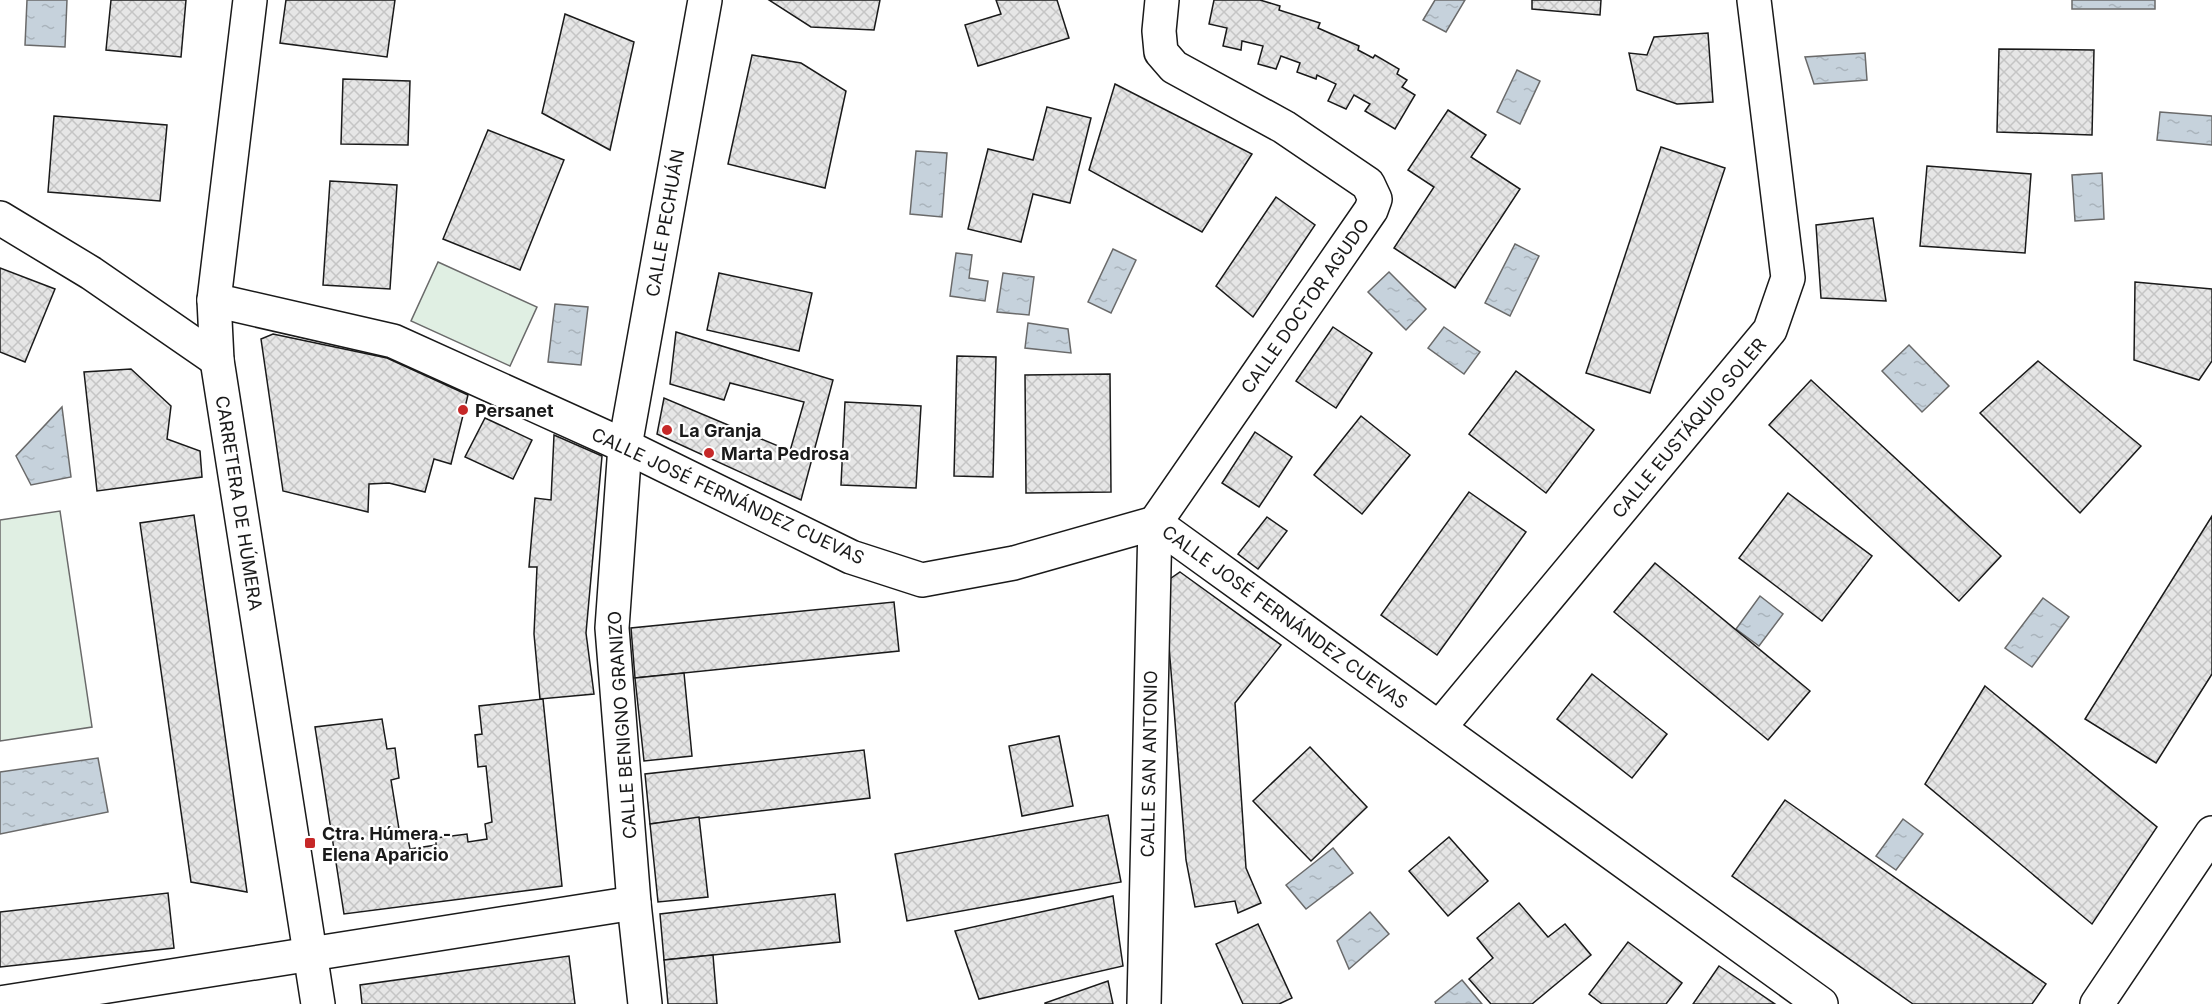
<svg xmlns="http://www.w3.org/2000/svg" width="2212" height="1004" viewBox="0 0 2212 1004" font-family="Inter,sans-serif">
<defs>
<pattern id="water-ripples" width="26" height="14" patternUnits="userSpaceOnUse" patternTransform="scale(1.5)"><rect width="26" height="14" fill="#c6d2dc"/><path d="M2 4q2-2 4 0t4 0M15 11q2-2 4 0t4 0" fill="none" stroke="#aab4bc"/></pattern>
<pattern id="building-cross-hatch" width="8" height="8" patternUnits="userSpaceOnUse" patternTransform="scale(1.5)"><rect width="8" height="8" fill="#e6e6e6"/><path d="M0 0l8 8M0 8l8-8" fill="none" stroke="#c5c5c5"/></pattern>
</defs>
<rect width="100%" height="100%" fill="#fff"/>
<g fill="#e0efe3" stroke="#6a6a6a" stroke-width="1.5">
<path d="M438 262 537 307 510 366 411 321Z"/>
<path d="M60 511 92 727 0 741V520Z"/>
</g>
<g fill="url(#water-ripples)" stroke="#6a6a6a" stroke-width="1.5">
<path d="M27 0H67L65 47 25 45Z"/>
<path d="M1435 0H1465L1446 32 1423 20Z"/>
<rect x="2072" y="0" width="83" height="9"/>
<path d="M1865 53 1867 80 1814 84 1805 57Z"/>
<path d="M1517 70 1540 81 1520 124 1497 112Z"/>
<path d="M2160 112 2212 116V145L2157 140Z"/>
<path d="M916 151 947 153 942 217 910 214Z"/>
<path d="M2102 173 2104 219 2075 221 2072 175Z"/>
<path d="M1515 244 1539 256 1510 316 1485 303Z"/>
<path d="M1113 249 1136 260 1111 313 1088 302Z"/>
<path d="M956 253 972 255 969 278 988 281 985 301 950 296Z"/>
<path d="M1389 272 1426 309 1406 330 1368 292Z"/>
<path d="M1003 273 1034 277 1029 315 997 312Z"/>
<path d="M555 304 588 307 581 365 548 362Z"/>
<path d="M1028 323 1068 329 1071 353 1025 348Z"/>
<path d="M1444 327 1480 352 1464 374 1428 348Z"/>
<path d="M1909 345 1949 386 1922 412 1882 371Z"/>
<path d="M62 407 71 477 31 485 16 456Z"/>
<path d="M1760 596 1783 614 1759 646 1736 629Z"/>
<path d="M2043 598 2069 617 2032 667 2005 648Z"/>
<path d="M98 758 108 812 0 834V772Z"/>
<path d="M1903 819 1923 834 1896 870 1876 856Z"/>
<path d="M1333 848 1353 873 1306 909 1286 885Z"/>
<path d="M1370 912 1389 934 1349 969 1337 941Z"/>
<path d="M1462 980 1482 1004H1436L1435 1002Z"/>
</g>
<g fill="url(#building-cross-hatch)" stroke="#1a1a1a" stroke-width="1.5">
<path d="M111 0H186L181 57 106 50Z"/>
<path d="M286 0H395L387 57 280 43Z"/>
<path d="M769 0H880L874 30 811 27Z"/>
<path d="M996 0H1057L1069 38 978 66 965 25 1001 14Z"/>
<path d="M1214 0H1260L1280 6 1279 10 1320 23 1318 28 1359 46 1358 50 1373 58 1375 55 1399 69 1397 74 1407 80 1402 87 1415 95 1395 129 1365 111 1370 104 1354 95 1346 109 1328 101 1336 84 1317 75 1316 79 1297 72 1300 63 1281 56 1276 69 1258 64 1263 46 1242 41 1241 50 1223 46 1227 28 1209 24Z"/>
<path d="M1532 0H1601L1600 15 1532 9Z"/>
<path d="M565 14 634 42 610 150 542 113Z"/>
<path d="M1708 33 1713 102 1677 104 1637 90 1629 53 1647 55 1654 37Z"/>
<path d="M1999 49 2094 50 2092 135 1997 132Z"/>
<path d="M752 55 801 63 846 91 825 188 728 164Z"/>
<path d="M343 79 410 81 408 145 341 144Z"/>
<path d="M1115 84 1252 154 1202 232 1089 170Z"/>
<path d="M1047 107 1091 118 1070 203 1033 194 1021 242 968 229 988 149 1033 160Z"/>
<path d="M1448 110 1486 135 1471 157 1520 189 1455 288 1394 248 1434 187 1408 170Z"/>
<path d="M54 116 167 125 160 201 48 192Z"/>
<path d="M488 130 564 160 520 270 443 239Z"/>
<path d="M1661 147 1725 168 1650 393 1586 373Z"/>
<path d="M1927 166 2031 174 2025 253 1920 246Z"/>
<path d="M330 181 397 185 390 289 323 285Z"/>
<path d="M1276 197 1315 225 1253 317 1216 286Z"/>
<path d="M1873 218 1886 301 1821 298 1816 225Z"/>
<path d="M0 268 55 289 25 362 0 352Z"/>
<path d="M719 273 812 293 799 351 707 330Z"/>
<path d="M2135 282 2212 289V361L2199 380 2134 360Z"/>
<path d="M1333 327 1372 353 1336 408 1296 381Z"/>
<path d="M676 332 833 380 801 500 657 434 664 398 790 451 804 402 730 383 724 400 670 384Z"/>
<path d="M273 334 387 358 468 395 451 464 434 459 425 492 389 483 369 484 368 512 283 491 261 339Z"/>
<path d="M957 356 996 357 993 477 954 476Z"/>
<path d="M2038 361 2141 446 2080 513 1980 413Z"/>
<path d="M131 369 171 406 167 439 200 451 202 477 97 491 84 372Z"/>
<path d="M1516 371 1594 430 1546 493 1469 434Z"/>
<path d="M1110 374 1111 492 1026 493 1025 375Z"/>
<path d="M1811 380 2001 556 1959 601 1769 425Z"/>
<path d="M845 402 921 406 916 488 841 485Z"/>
<path d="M1361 416 1410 455 1362 514 1314 475Z"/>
<path d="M485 418 532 440 513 479 465 457Z"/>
<path d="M1255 432 1292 457 1259 507 1222 483Z"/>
<path d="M554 435 602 456 586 633 594 694 540 699 534 634 537 567H529L535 498 551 500Z"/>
<path d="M1469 492 1526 532 1437 655 1381 615Z"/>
<path d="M1788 493 1872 556 1822 621 1739 558Z"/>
<path d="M194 515 247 892 191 882 140 523Z"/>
<path d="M2212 516V674L2156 763 2085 719Z"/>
<path d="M1267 517 1287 531 1258 569 1238 554Z"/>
<path d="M1655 563 1810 691 1768 740 1614 612Z"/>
<path d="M1180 572 1281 645 1235 703 1246 868 1261 903 1238 913 1235 901 1195 907 1186 860 1164 583Z"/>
<path d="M894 602 899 651 635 678 631 628Z"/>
<path d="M684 673 692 756 644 761 635 678Z"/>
<path d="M1592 674 1667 734 1632 778 1557 719Z"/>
<path d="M1985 686 2157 827 2092 924 1925 784Z"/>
<path d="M543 699 562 886 344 914 315 727 382 719 387 749 395 748 399 778 391 780 400 835 407 834 410 849 436 845V838L467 834 468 842 487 839 485 824 492 822 486 766 478 767 475 735 482 734 479 706Z"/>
<path d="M1059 736 1073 806 1022 816 1009 746Z"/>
<path d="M1310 747 1367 807 1311 861 1253 801Z"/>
<path d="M864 750 870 798 650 824 645 774Z"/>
<path d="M1785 800 2046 984 2032 1004H1913L1732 876Z"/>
<path d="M1108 815 1121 882 907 921 895 854Z"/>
<path d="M699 817 708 897 658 902 650 824Z"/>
<path d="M1449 837 1488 881 1448 916 1409 871Z"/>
<path d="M168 893 174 948 0 967V912Z"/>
<path d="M835 894 840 942 664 960 660 914Z"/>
<path d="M1113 896 1123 966 979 999 955 931Z"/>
<path d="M1519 903 1548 937 1565 924 1591 955 1532 1004H1491L1469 979 1493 958 1477 938Z"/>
<path d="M1258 924 1292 998 1279 1004H1243L1216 944Z"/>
<path d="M1628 942 1682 983 1666 1004H1602L1589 994Z"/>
<path d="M713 955 717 1004H668L664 960Z"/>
<path d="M569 956 575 1004H362L360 985Z"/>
<path d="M1719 966 1775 1004H1693Z"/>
<path d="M1108 981 1113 1004H1045V1003Z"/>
</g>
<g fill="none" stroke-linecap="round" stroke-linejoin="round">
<g stroke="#1a1a1a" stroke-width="36">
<g id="street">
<path d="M0 218 91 273 217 360"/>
<path d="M214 300 393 341 625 446 851 557 922 580 1014 563 1155 523 1821 1004"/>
<path d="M1439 728 1770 330 1788 278 1754 0"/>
<path d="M0 1003 634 903"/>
<path d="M645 1004 634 903 612 628 625 446 705 0"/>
<path d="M1144 1004 1155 523 1371 210 1375 199 1368 184 1284 127 1174 67 1161 52 1159 31 1162 0"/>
<path d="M2097 1004 2212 833"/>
</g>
</g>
<g stroke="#1a1a1a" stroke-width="36">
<path id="secondary" d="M250 0 214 300 217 360 318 1004"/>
</g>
<use href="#street" stroke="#fff" stroke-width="33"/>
<use href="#secondary" stroke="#fff" stroke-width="33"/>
</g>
<g fill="#c62828" stroke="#fff" stroke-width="2">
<circle cx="463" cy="410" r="6"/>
<circle cx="667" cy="430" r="6"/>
<circle cx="709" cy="453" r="6"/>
<rect x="304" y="837" width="12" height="12" rx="3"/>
</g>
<g text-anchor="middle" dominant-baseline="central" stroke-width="4.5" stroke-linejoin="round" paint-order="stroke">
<g font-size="18" fill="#1a1a1a" stroke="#fff">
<text transform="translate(665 223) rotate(-80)">CALLE PECHUÁN</text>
<text transform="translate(1305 306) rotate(-55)">CALLE DOCTOR AGUDO</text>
<text transform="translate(1689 428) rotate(-50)">CALLE EUSTÁQUIO SOLER</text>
<text transform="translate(728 496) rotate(25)">CALLE JOSÉ FERNÁNDEZ CUEVAS</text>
<text transform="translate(239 503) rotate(81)">CARRETERA DE HÚMERA</text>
<text transform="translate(1285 617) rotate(36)">CALLE JOSÉ FERNÁNDEZ CUEVAS</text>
<text transform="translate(622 725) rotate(-94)">CALLE BENIGNO GRANIZO</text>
<text transform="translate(1149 764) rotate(-89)">CALLE SAN ANTONIO</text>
</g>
<g font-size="18" font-weight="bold" fill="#1a1a1a" stroke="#fff" text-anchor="start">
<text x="475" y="410">Persanet</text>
<text x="679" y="430">La Granja</text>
<text x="721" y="453">Marta Pedrosa</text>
<text x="322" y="833">Ctra. Húmera -<tspan x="322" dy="21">Elena Aparicio</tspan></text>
</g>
</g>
</svg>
